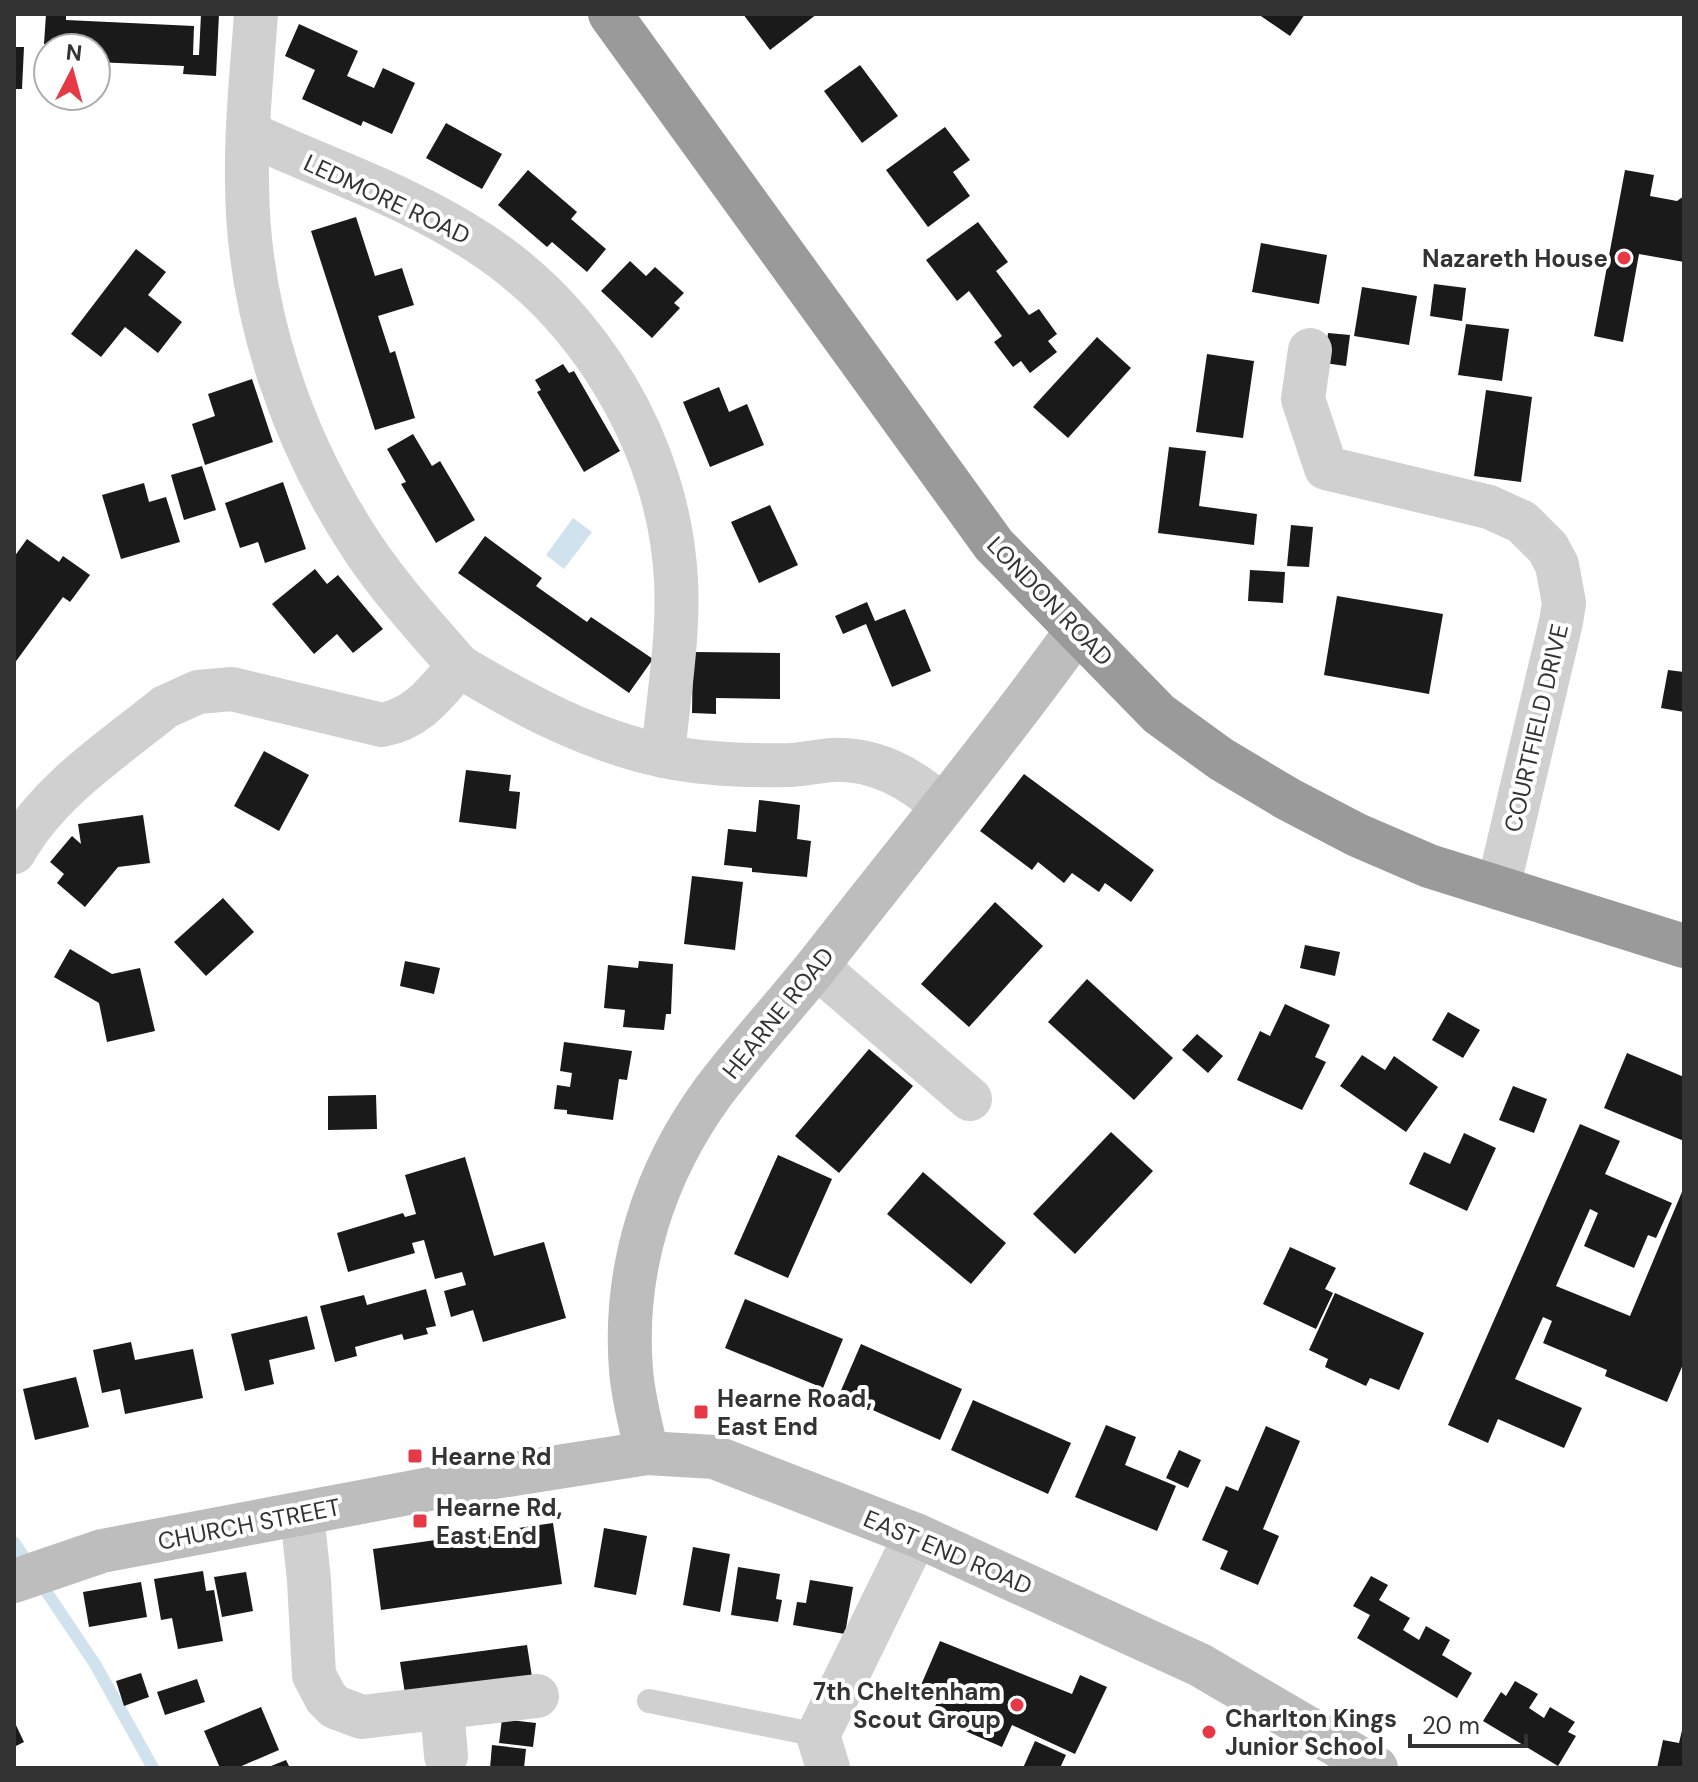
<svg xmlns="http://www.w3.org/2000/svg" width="1698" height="1782" viewBox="0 0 1698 1782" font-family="'DM Sans',sans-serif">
<rect width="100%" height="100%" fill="#fff"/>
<path fill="#cfe2ee" d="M573 518 592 532 564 569 546 555Z"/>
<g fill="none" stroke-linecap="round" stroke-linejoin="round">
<g stroke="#cfe2ee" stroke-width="12">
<path d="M14 1542 24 1557"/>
<path d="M46 1591 95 1664 153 1768"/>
</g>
</g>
<g fill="#1a1a1a">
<path d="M46 14H66V20L194 26 193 55H199L201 14H219L216 76 183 74 184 66 96 62V48L44 44Z"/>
<path d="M743 14H817L770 50Z"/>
<path d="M1258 14H1305L1290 36Z"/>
<path d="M299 24 358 51 347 76 374 88 383 68 415 83 392 134 363 121 361 126 302 99 315 70 285 56Z"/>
<path d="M14 47H24L22 89H14Z"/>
<path d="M860 65 898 116 862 143 824 91Z"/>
<path d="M446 123 502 154 482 189 426 158Z"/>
<path d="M945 127 970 160 953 172 970 196 928 227 886 170Z"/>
<path d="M528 170 577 212 571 219 606 249 587 272 552 242 547 247 498 205Z"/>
<path d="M1625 170 1654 175 1650 196 1677 201 1684 196V262L1639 254 1623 342 1594 336Z"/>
<path d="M356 217 375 276 402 268 414 305 378 316 390 353 395 351 415 418 375 430 311 231Z"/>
<path d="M978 222 1008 262 996 271 1029 315 1039 309 1057 334 1048 341 1057 352 1030 373 1021 361 1013 367 994 342 1002 336 969 291 957 301 926 260Z"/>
<path d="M1261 243 1327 255 1319 304 1252 292Z"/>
<path d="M136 249 166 272 148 295 182 322 158 353 125 327 101 357 71 334Z"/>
<path d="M630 261 646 276 655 267 684 293 674 303 680 308 652 338 601 291Z"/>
<path d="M1434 284 1466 288 1462 321 1430 316Z"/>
<path d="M1362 287 1417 296 1409 345 1354 336Z"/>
<path d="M1466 324 1509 329 1502 381 1458 375Z"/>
<path d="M1328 333 1350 335 1346 366 1324 363Z"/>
<path d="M1097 337 1131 368 1068 438 1033 407Z"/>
<path d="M1207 354 1254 361 1243 438 1196 432Z"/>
<path d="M563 364 569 373 574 371 620 451 584 472 537 392 541 390 535 380Z"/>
<path d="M252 379 273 442 205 465 192 424 215 416 208 394Z"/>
<path d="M719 387 729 412 747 404 764 445 710 467 683 402Z"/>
<path d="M1486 390 1532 397 1521 482 1474 476Z"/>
<path d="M413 434 432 466 440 461 475 520 436 543 401 484 406 482 387 449Z"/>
<path d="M1169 447 1206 451 1199 506 1257 514 1254 545 1158 533Z"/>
<path d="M202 466 216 510 184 520 171 475Z"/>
<path d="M283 482 306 549 265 563 258 542 240 548 225 503Z"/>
<path d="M144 483 149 502 166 497 180 542 121 559 102 495Z"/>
<path d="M770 505 798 565 759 583 731 522Z"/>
<path d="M1291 525 1313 527 1309 567 1287 566Z"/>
<path d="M485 536 542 578 536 586 560 603 587 622 591 617 653 659 629 693 458 573Z"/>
<path d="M27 539 59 562 63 556 90 575 70 602 63 597 14 664V557Z"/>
<path d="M315 569 327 584 338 575 383 629 353 653 337 634 314 654 272 604Z"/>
<path d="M1250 570 1285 572 1283 603 1248 601Z"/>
<path d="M1337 596 1443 614 1429 694 1324 675Z"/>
<path d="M867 602 875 621 905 609 931 671 892 687 866 624 843 634 835 616Z"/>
<path d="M693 652 780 653V699L716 698V714L692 713Z"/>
<path d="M1668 670 1684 672V712L1661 708Z"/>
<path d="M264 751 309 775 279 831 234 806Z"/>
<path d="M466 770 511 775 509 791 520 792 516 829 459 822Z"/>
<path d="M1024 774 1154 870 1131 902 1105 883 1099 892 1072 873 1064 883 1038 862 1032 870 980 831Z"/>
<path d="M759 800 800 805 797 839 811 841 807 877 752 872V868L724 865 728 829 756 832Z"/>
<path d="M143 815 150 863 118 867 85 907 57 883 64 874 50 862 72 836 81 844 78 824Z"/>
<path d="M692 876 743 882 735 950 684 944Z"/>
<path d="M223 898 254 932 206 976 174 942Z"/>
<path d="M995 902 1043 946 969 1027 921 984Z"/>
<path d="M1305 945 1340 952 1335 976 1300 968Z"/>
<path d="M70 949 112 974 140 968 155 1031 107 1042 99 1003 54 977Z"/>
<path d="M405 961 440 968 434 994 400 986Z"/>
<path d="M639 961 673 964 671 1014H666L664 1030 623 1027 625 1010 604 1008 608 965 638 968Z"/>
<path d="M1087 979 1173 1058 1134 1100 1048 1022Z"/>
<path d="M1285 1004 1330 1025 1315 1057 1326 1062 1302 1110 1237 1080 1260 1031 1270 1036Z"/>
<path d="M1448 1012 1480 1030 1463 1058 1432 1040Z"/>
<path d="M1197 1034 1223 1056 1208 1073 1182 1050Z"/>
<path d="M564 1042 632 1051 627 1080 619 1079 613 1120 567 1114V1110L554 1109 557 1085 570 1087 572 1073 560 1071Z"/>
<path d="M869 1049 913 1086 839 1173 795 1136Z"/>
<path d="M1627 1053 1684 1077V1141L1604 1108Z"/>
<path d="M1362 1055 1385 1070 1394 1056 1438 1087 1406 1132 1340 1086Z"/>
<path d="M1513 1086 1547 1099 1534 1133 1499 1120Z"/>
<path d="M376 1095 377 1129 328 1130V1096Z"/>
<path d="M1580 1124 1620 1141 1605 1174 1672 1203 1656 1238 1648 1235 1634 1268 1584 1246 1598 1213 1590 1209 1556 1286 1630 1316 1684 1187V1362L1667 1402 1605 1376 1607 1370 1543 1343 1552 1321 1543 1317 1515 1379 1582 1408 1564 1448 1498 1419 1488 1443 1448 1425Z"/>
<path d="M1111 1132 1153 1171 1075 1254 1033 1214Z"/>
<path d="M1464 1133 1496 1148 1467 1211 1409 1184 1424 1152 1450 1164Z"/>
<path d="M778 1155 832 1179 788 1278 734 1254Z"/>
<path d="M465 1157 494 1256 544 1242 566 1318 483 1342 473 1310 451 1317 444 1291 466 1285 462 1272 435 1279 424 1240 412 1243 415 1253 348 1272 337 1233 403 1213 405 1217 416 1214 405 1175Z"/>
<path d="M923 1172 1006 1243 971 1284 887 1214Z"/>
<path d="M1290 1247 1336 1268 1325 1289 1333 1293 1316 1329 1263 1304Z"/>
<path d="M426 1289 436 1326 426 1328 428 1334 404 1340 402 1334 355 1347 357 1356 335 1362 320 1306 364 1295 367 1305Z"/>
<path d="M1335 1293 1424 1333 1399 1390 1370 1378 1366 1386 1325 1367 1328 1359 1309 1350Z"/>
<path d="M745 1299 843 1339 823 1388 725 1348Z"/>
<path d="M307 1316 315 1349 269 1360 274 1384 245 1391 231 1334Z"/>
<path d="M131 1342 135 1360 193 1349 203 1398 125 1414 120 1389 102 1393 93 1350Z"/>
<path d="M861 1344 962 1389 940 1440 839 1395Z"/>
<path d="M76 1377 89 1427 35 1440 23 1389Z"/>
<path d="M973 1400 1071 1443 1048 1494 951 1450Z"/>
<path d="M1106 1425 1136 1437 1125 1465 1176 1486 1157 1531 1075 1497Z"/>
<path d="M1266 1426 1300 1441 1263 1529 1279 1536 1258 1585 1220 1569 1228 1551 1202 1540 1226 1486 1238 1491Z"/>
<path d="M1179 1450 1201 1460 1188 1488 1166 1478Z"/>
<path d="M553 1523 562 1584 381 1610 373 1549Z"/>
<path d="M604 1528 647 1536 636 1595 594 1587Z"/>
<path d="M693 1547 730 1554 720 1612 683 1605Z"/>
<path d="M738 1567 780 1574 776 1599 782 1600 778 1622 731 1615Z"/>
<path d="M203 1571 206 1591 214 1590 223 1641 178 1649 172 1618 161 1620 154 1579Z"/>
<path d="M246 1572 253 1611 222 1617 214 1577Z"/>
<path d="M1371 1576 1388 1585 1379 1600 1410 1618 1403 1630 1419 1640 1426 1626 1450 1640 1442 1655 1472 1673 1457 1698 1357 1638 1370 1615 1353 1606Z"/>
<path d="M810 1580 853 1587 845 1634 793 1625 797 1602 806 1603Z"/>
<path d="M141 1582 147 1617 89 1627 83 1592Z"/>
<path d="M940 1641 1072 1694 1080 1675 1107 1687 1075 1754 1012 1725 1002 1747 931 1716 941 1693 921 1685Z"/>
<path d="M527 1645 533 1683 406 1700 400 1662Z"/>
<path d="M141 1673 149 1697 124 1706 116 1681Z"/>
<path d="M197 1679 205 1702 165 1715 157 1692Z"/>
<path d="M1515 1681 1538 1694 1529 1708 1544 1718 1550 1707 1575 1722 1568 1732 1576 1736 1558 1766 1483 1721 1501 1692 1506 1696Z"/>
<path d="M261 1707 279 1750 237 1768H220L204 1731Z"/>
<path d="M502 1719 536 1723 533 1747 499 1743Z"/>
<path d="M14 1721 24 1742 14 1747Z"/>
<path d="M1683 1726 1684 1768H1657L1663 1740 1679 1743Z"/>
<path d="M1035 1741 1066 1755 1060 1768H1023Z"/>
<path d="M492 1745 526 1749 524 1768H490Z"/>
<path d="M286 1760 290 1768H266Z"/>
</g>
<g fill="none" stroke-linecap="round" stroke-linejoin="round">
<path stroke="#d0d0d0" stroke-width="24" d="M649 1701 818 1735"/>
<g stroke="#d0d0d0" stroke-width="44">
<path d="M256 14C252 70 246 127 247 184 248 313 292 441 363 548 391 590 426 628 459 666"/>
<path d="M248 133C324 169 407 195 478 242 590 314 669 446 676 580 679 638 668 698 663 756"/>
<path d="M1310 350 1303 399 1326 468 1489 507 1522 522 1548 548 1557 565 1564 603 1561 622 1498 888"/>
<path d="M14 852C48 791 112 750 165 707L198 692 232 689 382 725C419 718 436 692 459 666 524 705 589 740 664 756 706 765 748 766 791 765 805 764 819 761 833 760 876 758 912 779 942 806"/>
<path d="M817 967 970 1099"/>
<path d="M302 1514 309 1580 314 1675 326 1698 335 1707 362 1717 537 1696"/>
<path d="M442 1708 446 1756"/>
<path d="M828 1768 818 1735 916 1535"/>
</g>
<g stroke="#bdbdbd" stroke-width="44">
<path d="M647 1453C641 1426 633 1398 631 1370 623 1269 654 1173 713 1092 749 1044 791 1000 828 952 911 846 997 741 1076 632"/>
<path d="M14 1581 102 1551 488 1478 647 1453 714 1457 916 1535 1200 1665 1376 1768"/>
</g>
<path stroke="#9a9a9a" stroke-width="44" d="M610 14 994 545 1159 714 1221 759 1288 799 1357 835 1429 866 1684 946"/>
</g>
<g fill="#e63946" stroke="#fff" stroke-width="3">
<circle cx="1624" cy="258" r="8"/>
<rect x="693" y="1404" width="16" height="16" rx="4"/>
<rect x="407" y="1448" width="16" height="16" rx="4"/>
<rect x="412" y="1513" width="16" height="16" rx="4"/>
<circle cx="1017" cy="1705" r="8"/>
<circle cx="1209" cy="1732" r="8"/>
</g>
<g text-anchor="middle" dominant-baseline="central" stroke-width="8" stroke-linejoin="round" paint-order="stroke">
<g font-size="24" fill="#333" stroke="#fff">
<text transform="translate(387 199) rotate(25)">LEDMORE ROAD</text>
<text transform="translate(1050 601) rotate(46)">LONDON ROAD</text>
<text transform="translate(1536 728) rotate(-77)">COURTFIELD DRIVE</text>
<text transform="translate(778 1013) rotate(-51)">HEARNE ROAD</text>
<text transform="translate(249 1524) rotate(-11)">CHURCH STREET</text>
<text transform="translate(948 1552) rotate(23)">EAST END ROAD</text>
</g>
<g font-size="24" font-weight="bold" fill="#333" stroke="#fff" text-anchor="start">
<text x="1608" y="258" text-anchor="end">Nazareth House</text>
<text x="717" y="1398">Hearne Road,<tspan x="717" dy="28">East End</tspan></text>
<text x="431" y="1456">Hearne Rd</text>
<text x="436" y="1507">Hearne Rd,<tspan x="436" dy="28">East End</tspan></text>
<text x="1001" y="1691" text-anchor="end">7th Cheltenham<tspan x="1001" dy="28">Scout Group</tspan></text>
<text x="1225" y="1718">Charlton Kings<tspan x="1225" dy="28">Junior School</tspan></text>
</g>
</g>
<rect width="1698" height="1782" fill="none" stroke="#333333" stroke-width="32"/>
<g transform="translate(72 72) rotate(6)"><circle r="38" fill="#ffffff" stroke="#adadad" stroke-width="2"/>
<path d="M0-6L14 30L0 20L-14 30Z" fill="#e63946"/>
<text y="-12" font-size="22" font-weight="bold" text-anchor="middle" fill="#333333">N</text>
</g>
<path d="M1410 1734v12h116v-12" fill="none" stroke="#333333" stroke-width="4"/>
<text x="1422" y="1734" font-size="24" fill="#333333" stroke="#ffffff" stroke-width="6" paint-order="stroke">20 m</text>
</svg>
